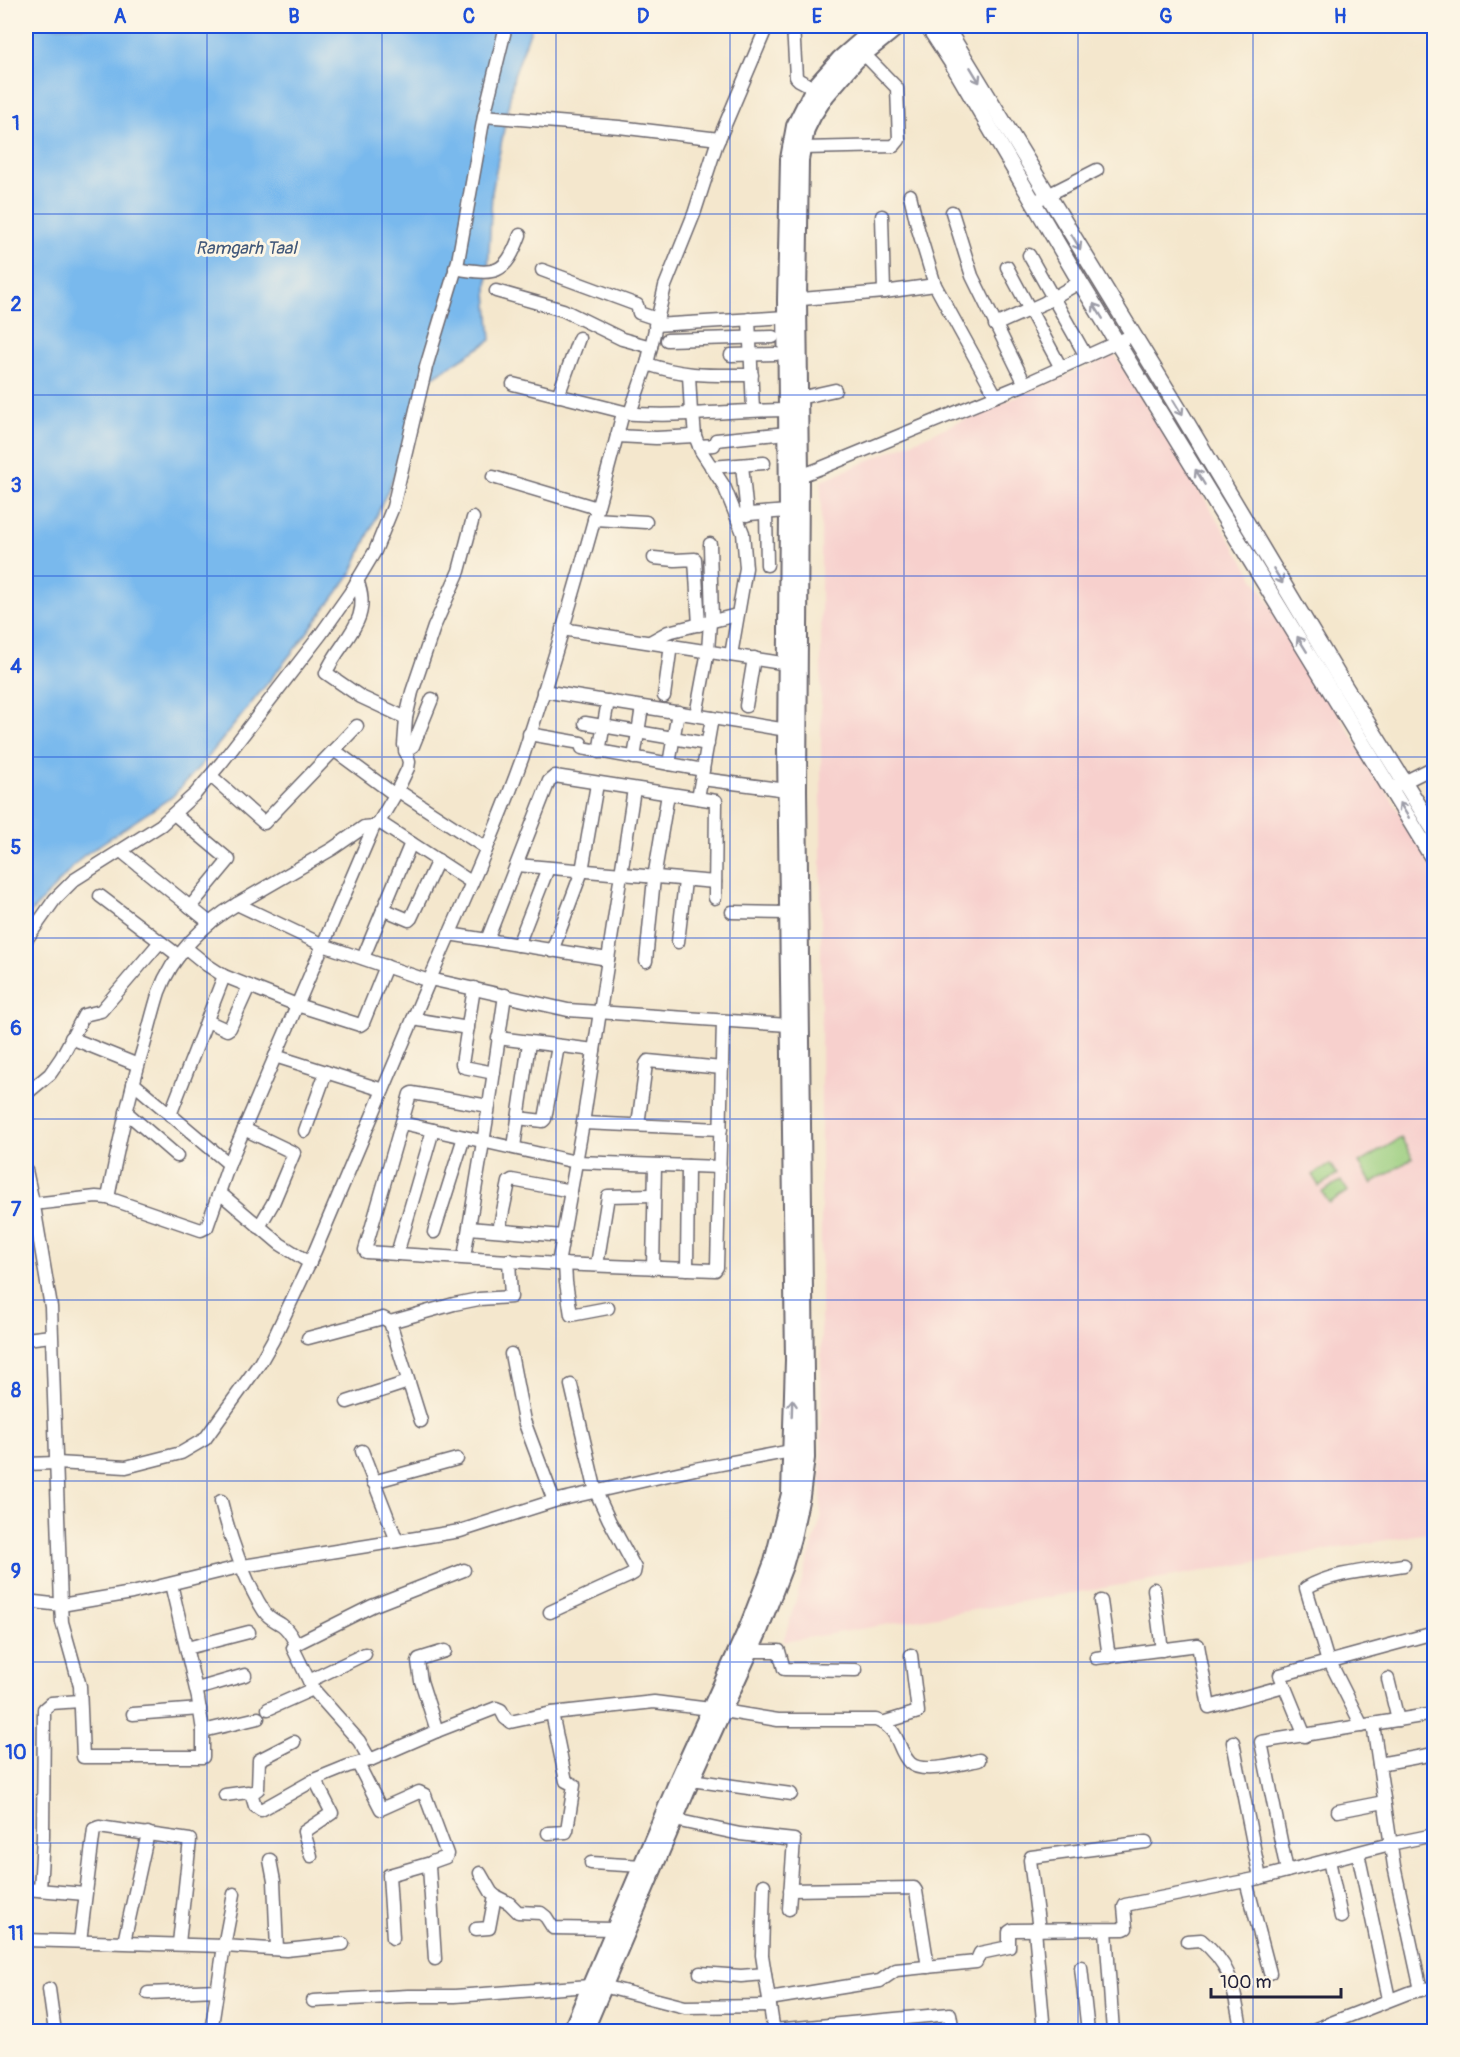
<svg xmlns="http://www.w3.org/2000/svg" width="1460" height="2057" viewBox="0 0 1460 2057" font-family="Pangolin,sans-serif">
<rect width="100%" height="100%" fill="#fcf5e5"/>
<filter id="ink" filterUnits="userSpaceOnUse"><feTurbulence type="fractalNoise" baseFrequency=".0167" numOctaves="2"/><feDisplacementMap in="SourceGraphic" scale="12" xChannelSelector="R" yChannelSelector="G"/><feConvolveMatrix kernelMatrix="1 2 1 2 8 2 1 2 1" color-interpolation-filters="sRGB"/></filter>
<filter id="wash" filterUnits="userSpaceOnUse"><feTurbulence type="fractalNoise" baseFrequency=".008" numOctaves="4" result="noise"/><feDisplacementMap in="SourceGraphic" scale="24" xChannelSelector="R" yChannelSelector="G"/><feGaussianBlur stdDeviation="1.35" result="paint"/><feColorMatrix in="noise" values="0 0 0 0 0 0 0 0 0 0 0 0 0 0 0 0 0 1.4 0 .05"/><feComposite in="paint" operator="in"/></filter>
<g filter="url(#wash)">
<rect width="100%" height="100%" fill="#f4e7cd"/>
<path fill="#f7d0cd" d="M1115 355 1434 867V1532L783 1642 821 1518V481Z"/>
<g fill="#9acd7e" stroke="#5e785c" stroke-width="1.5">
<path d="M1401 1138 1413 1158 1372 1184 1359 1163Z"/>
<path d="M1330 1164 1337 1175 1319 1186 1312 1175Z"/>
<path d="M1341 1181 1348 1191 1329 1203 1322 1192Z"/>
</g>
<path fill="#79b9ed" stroke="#4e6e94" stroke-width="1.5" d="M26 26H532L514 76 492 192 487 292 491 340 419 386 405 451 352 572 298 645 209 756 173 796 83 856 26 918Z"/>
</g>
<g filter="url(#ink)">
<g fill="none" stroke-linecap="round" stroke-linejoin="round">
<g stroke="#6c676e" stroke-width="15">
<g id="minor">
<path d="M793 26 796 77 799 80 814 88"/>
<path d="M484 116 619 127 719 139"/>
<path d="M802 148 894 146 899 140 897 88 863 53"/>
<path d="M910 195 918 229 935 285 996 396"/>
<path d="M1034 202 1097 170"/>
<path d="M952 212 972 276 1025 384"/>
<path d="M882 216 884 292"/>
<path d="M1029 255 1086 356"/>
<path d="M1007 267 1061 368"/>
<path d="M455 268C495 275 505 276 520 235"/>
<path d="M542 270 637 305 639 313 657 319"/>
<path d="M496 291 563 310 622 339 651 347"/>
<path d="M790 300 884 292 935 285"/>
<path d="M749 319 753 410"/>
<path d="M655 325 786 317"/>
<path d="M995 325 1044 303 1080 282"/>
<path d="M667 340 773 337"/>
<path d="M731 355 776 354"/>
<path d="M647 364C686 377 712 375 752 375"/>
<path d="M689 375 691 413"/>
<path d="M513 384 624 412"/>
<path d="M558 396 579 338"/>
<path d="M799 398 835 390"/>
<path d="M630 413 647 364 665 286 694 214 716 146 767 26"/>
<path d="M693 413 695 436 701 451 724 486 743 533 746 568 731 655"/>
<path d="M617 436 656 438 695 436"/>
<path d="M699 446 714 445 716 440 787 433"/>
<path d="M742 465 747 515"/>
<path d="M711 467 764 463"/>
<path d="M792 476H800L821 468 1025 384 1133 335"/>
<path d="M493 477 597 508"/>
<path d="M766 513 767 565"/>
<path d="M737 515 788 511"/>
<path d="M594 519 646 522"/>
<path d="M710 544 712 621"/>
<path d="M654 558 675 560 695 559 699 625"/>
<path d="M357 580C374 622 340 639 326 673L361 697 406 718"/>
<path d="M562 629 788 664"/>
<path d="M650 642 668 632 737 615"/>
<path d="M543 691 787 730"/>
<path d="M664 696 671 645"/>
<path d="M746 706 754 658"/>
<path d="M696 715 708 651 710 622"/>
<path d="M585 723 708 744"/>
<path d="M529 734 581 743"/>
<path d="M582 748 703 770"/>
<path d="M334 750 395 795"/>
<path d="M405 751 413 746 432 699"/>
<path d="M599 752 608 701"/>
<path d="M634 758 642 707"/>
<path d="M669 764 678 712"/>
<path d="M211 776 264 823 357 726"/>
<path d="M702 779 787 790"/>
<path d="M1398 785 1434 767"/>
<path d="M397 790 486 848"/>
<path d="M698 798 712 718"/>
<path d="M174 814 229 860 190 907"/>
<path d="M379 822 471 882"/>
<path d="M121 851 210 923"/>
<path d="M517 865 715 882"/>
<path d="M100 896 179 956"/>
<path d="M237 904 332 849 364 827 374 826"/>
<path d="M383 909 409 920 411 918 438 860"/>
<path d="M732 912 788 913"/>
<path d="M449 934 608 959"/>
<path d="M26 940 55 899 74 880 161 825 195 794 222 762 321 634 350 593 375 551 393 507 426 367 458 261 484 116 506 26"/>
<path d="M487 940 549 781 555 776 716 801 715 898"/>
<path d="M678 942 685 881"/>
<path d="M518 945 548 868"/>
<path d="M186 948 207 965 224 976 297 1005 360 1025 363 1023 386 966"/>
<path d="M552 951 582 871 597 784"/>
<path d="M363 958 411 843"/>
<path d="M646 961 654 878 668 794"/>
<path d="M430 979C462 904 497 830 524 753 561 641 593 527 623 413 677 418 733 410 788 410"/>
<path d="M474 988 462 1064 464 1067 494 1073"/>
<path d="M413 1019 468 1028"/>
<path d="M207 1021 227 1030 230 1028 249 986"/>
<path d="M71 1038 138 1065"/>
<path d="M498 1038 594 1050"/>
<path d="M275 1056 383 1090"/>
<path d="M133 1083 229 1164"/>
<path d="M26 1094 50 1074 61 1058 84 1015 101 1011 160 942"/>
<path d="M489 1106 412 1093 410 1094 365 1250 366 1252 558 1264 715 1270 717 1267 723 1021"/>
<path d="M126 1112 177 1156"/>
<path d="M170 1115 224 976"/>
<path d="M518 1118 543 1121 545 1119 558 1046"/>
<path d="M402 1123 576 1162 720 1167"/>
<path d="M583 1123 721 1129"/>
<path d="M638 1125 646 1064 648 1061 722 1068"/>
<path d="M244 1129 294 1153 273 1203 259 1227"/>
<path d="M305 1131 326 1072"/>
<path d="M514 1147 529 1043"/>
<path d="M26 1170 35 1212 51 1307 61 1605 132 1593 243 1566 460 1531 554 1501 695 1469 791 1451"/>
<path d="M220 1193 280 1244 310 1263"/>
<path d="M108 1198 201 1230 207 1227 229 1164 374 826 379 822 395 795 408 768 409 762 404 745 406 718 412 692 434 627 459 571 473 518"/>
<path d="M33 1204 96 1197 108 1198C117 1151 127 1105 140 1059 147 1037 152 1014 159 992 172 956 204 923 237 904L323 945 429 981"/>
<path d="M469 1228 563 1236"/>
<path d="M499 1230 509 1182 512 1180 571 1191"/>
<path d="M434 1232 464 1137"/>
<path d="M397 1254 433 1130"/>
<path d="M464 1257 489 1106 505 995"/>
<path d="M558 1264 583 1123 634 789"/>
<path d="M565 1264 566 1282 571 1315 608 1308"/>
<path d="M597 1265 608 1196 654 1195"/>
<path d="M653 1268 655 1165"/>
<path d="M687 1269 688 1166"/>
<path d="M308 1338 383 1318 390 1322"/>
<path d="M26 1339 51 1336"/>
<path d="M511 1354 524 1421 554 1501"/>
<path d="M347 1402 408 1382"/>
<path d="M421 1421 390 1322 454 1304 479 1299 511 1297 509 1260"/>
<path d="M362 1451 397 1541"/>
<path d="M26 1464 57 1463 126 1467 181 1453 205 1439 260 1363 273 1340 315 1251 430 979 568 1010 788 1025"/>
<path d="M373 1482 457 1459"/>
<path d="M221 1501C229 1535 245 1582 264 1611 269 1619 275 1620 282 1625 289 1630 292 1637 296 1644"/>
<path d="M1154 1589 1162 1650"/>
<path d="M26 1601 61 1605 62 1622 80 1686 83 1757H203V1731L198 1698 171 1584"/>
<path d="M1101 1601 1109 1657"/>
<path d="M550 1612 629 1576 634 1573 635 1568 609 1520 596 1492 571 1385"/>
<path d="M187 1648 249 1632"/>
<path d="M749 1651H779L784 1669 856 1670"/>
<path d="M1096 1658 1198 1645 1209 1707 1284 1686"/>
<path d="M1328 1662 1306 1588C1332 1572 1374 1570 1404 1565"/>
<path d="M1330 1662 1362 1726"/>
<path d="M1388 1679 1398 1720"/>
<path d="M309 1681 365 1654"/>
<path d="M197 1689 245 1675"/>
<path d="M268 1709 313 1689"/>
<path d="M723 1711 778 1720H876C901 1729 896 1749 910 1763 922 1775 964 1763 979 1760"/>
<path d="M133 1714 200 1709"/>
<path d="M882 1723 918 1712 911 1655"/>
<path d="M1373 1724 1394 1866 1421 1990"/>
<path d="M203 1731 258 1718"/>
<path d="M437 1731 421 1681 418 1662 419 1659 445 1651"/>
<path d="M1305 1736 1280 1675 1434 1633"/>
<path d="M1233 1742 1260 1878"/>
<path d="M370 1760 359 1741 313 1689 293 1648 296 1644 372 1606 464 1570"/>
<path d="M358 1764 381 1809 419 1792 425 1795 447 1854 446 1857 432 1862 429 1866 435 1959"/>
<path d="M1379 1764 1434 1754"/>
<path d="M691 1780 791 1794"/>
<path d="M251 1794 258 1789 259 1760 294 1742"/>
<path d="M225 1795 248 1792 252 1796 255 1806 261 1810 316 1779 348 1766 370 1760 437 1731 496 1708 501 1710 505 1718 510 1722 552 1713 654 1702 710 1709"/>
<path d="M1338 1811 1384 1802"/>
<path d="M675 1820 740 1834 794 1840 789 1909"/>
<path d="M548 1833 566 1832 567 1830 574 1785 566 1781 552 1713"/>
<path d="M1358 1853 1389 1999"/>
<path d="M311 1856 304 1832 332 1813 315 1780"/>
<path d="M270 1860 274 1881 277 1949"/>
<path d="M1329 1860 1341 1917"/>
<path d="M591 1863 643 1866"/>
<path d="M1287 1871 1261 1742 1434 1714"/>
<path d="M480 1873 491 1892 495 1896 509 1903 518 1912 541 1913 546 1917 553 1928 615 1929"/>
<path d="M1246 1881 1270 1973"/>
<path d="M764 1885 762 1955 774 2032"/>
<path d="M26 1889 85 1894"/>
<path d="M40 1890 43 1837 44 1709 51 1703 80 1701"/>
<path d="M790 1890 914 1888 916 1891 928 1967"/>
<path d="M234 1894 224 1946 286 1950 343 1944"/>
<path d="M476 1929 489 1928 495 1896"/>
<path d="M1035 1930 1044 2032"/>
<path d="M1039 1930 1030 1860 1031 1857 1146 1842"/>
<path d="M1106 1930 1113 2032"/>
<path d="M393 1938 389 1875 431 1863"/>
<path d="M26 1940 224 1946 211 2032"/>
<path d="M80 1941 94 1829 99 1827 190 1840 179 1943"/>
<path d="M1187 1941 1201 1940C1235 1968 1233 1991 1242 2032"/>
<path d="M124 1942 148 1833"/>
<path d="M1081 1967 1088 2032"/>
<path d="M700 1973 741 1976 765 1974"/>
<path d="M603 1986 685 2007 770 2006"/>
<path d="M49 1989 55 2032"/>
<path d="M148 1993 217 1990"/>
<path d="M769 1999 880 1981 896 1970 976 1962 980 1953 1009 1947V1932L1012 1930 1124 1929 1126 1928 1124 1907 1125 1905 1260 1878 1390 1844 1434 1835"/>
<path d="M313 2001 408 1996H455L590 1986"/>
<path d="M774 2030 950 2014 953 2032"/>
<path d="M1308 2032 1408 1993 1434 1987"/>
</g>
</g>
<g stroke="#6c676e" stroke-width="18">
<g id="major">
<path d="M928 26 952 63 1080 282 1434 860"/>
<path d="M945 26 1178 408 1339 677 1434 830"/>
</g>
</g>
<g stroke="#6c676e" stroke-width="20">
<g id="highway">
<path d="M571 2032 680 1776 748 1627 773 1562 790 1494 794 1360 786 750 788 511 786 300 789 159 795 126 814 88 840 59 878 26"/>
<path d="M584 2032 691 1780 759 1631 784 1566 792 1538 801 1496 806 1458 798 790 800 476 798 299 800 160 806 129 813 115 826 95 856 60 898 26"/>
</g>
</g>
<use href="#minor" stroke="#fff" stroke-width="12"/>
<use href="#major" stroke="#fff" stroke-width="15"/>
<use href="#highway" stroke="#fff" stroke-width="16"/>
</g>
<defs><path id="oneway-shaft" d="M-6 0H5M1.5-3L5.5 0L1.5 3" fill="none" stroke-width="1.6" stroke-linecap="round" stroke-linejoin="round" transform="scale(1.5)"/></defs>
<g stroke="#9c9ca7">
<use href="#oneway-shaft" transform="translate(975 75) rotate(59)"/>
<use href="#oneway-shaft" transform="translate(1076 242) rotate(59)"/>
<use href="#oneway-shaft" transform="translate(1098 311) rotate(-122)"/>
<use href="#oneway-shaft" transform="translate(1178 408) rotate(59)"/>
<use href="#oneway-shaft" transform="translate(1200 477) rotate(-121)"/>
<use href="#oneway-shaft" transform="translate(1278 576) rotate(59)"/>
<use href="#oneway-shaft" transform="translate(1302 644) rotate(-122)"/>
<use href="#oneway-shaft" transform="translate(1404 810) rotate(-122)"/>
<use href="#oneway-shaft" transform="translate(792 1408) rotate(-88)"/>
</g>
</g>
<path fill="none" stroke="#1d4ed8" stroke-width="1.5" stroke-opacity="0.55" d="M207 26V2032M382 26V2032M556 26V2032M730 26V2032M904 26V2032M1078 26V2032M1253 26V2032M26 214H1434M26 395H1434M26 576H1434M26 757H1434M26 938H1434M26 1119H1434M26 1300H1434M26 1481H1434M26 1662H1434M26 1843H1434"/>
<g text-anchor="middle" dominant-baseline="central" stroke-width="6" stroke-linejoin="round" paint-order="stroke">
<g font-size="18" font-style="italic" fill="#405779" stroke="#fcf5e5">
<text x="246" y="248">Ramgarh Taal</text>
</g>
</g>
<rect width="1460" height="2057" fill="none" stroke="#fcf5e5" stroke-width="66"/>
<path d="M1211 1988v9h130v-9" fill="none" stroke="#22223b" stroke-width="3"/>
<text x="1220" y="1988" font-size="18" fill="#22223b" stroke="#fcf5e5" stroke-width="4.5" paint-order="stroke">100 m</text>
<rect x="33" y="33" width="1394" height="1991" fill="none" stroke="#1d4ed8" stroke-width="2"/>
<g font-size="20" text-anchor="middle" font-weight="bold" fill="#1d4ed8">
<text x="120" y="23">A</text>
<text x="294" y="23">B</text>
<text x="469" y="23">C</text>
<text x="643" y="23">D</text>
<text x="817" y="23">E</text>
<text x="991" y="23">F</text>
<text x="1166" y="23">G</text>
<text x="1340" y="23">H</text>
<text x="16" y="130">1</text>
<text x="16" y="311">2</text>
<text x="16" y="492">3</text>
<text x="16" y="673">4</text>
<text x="16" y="854">5</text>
<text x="16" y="1035">6</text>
<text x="16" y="1216">7</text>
<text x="16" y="1397">8</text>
<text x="16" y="1578">9</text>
<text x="16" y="1759">10</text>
<text x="16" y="1940">11</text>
</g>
</svg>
